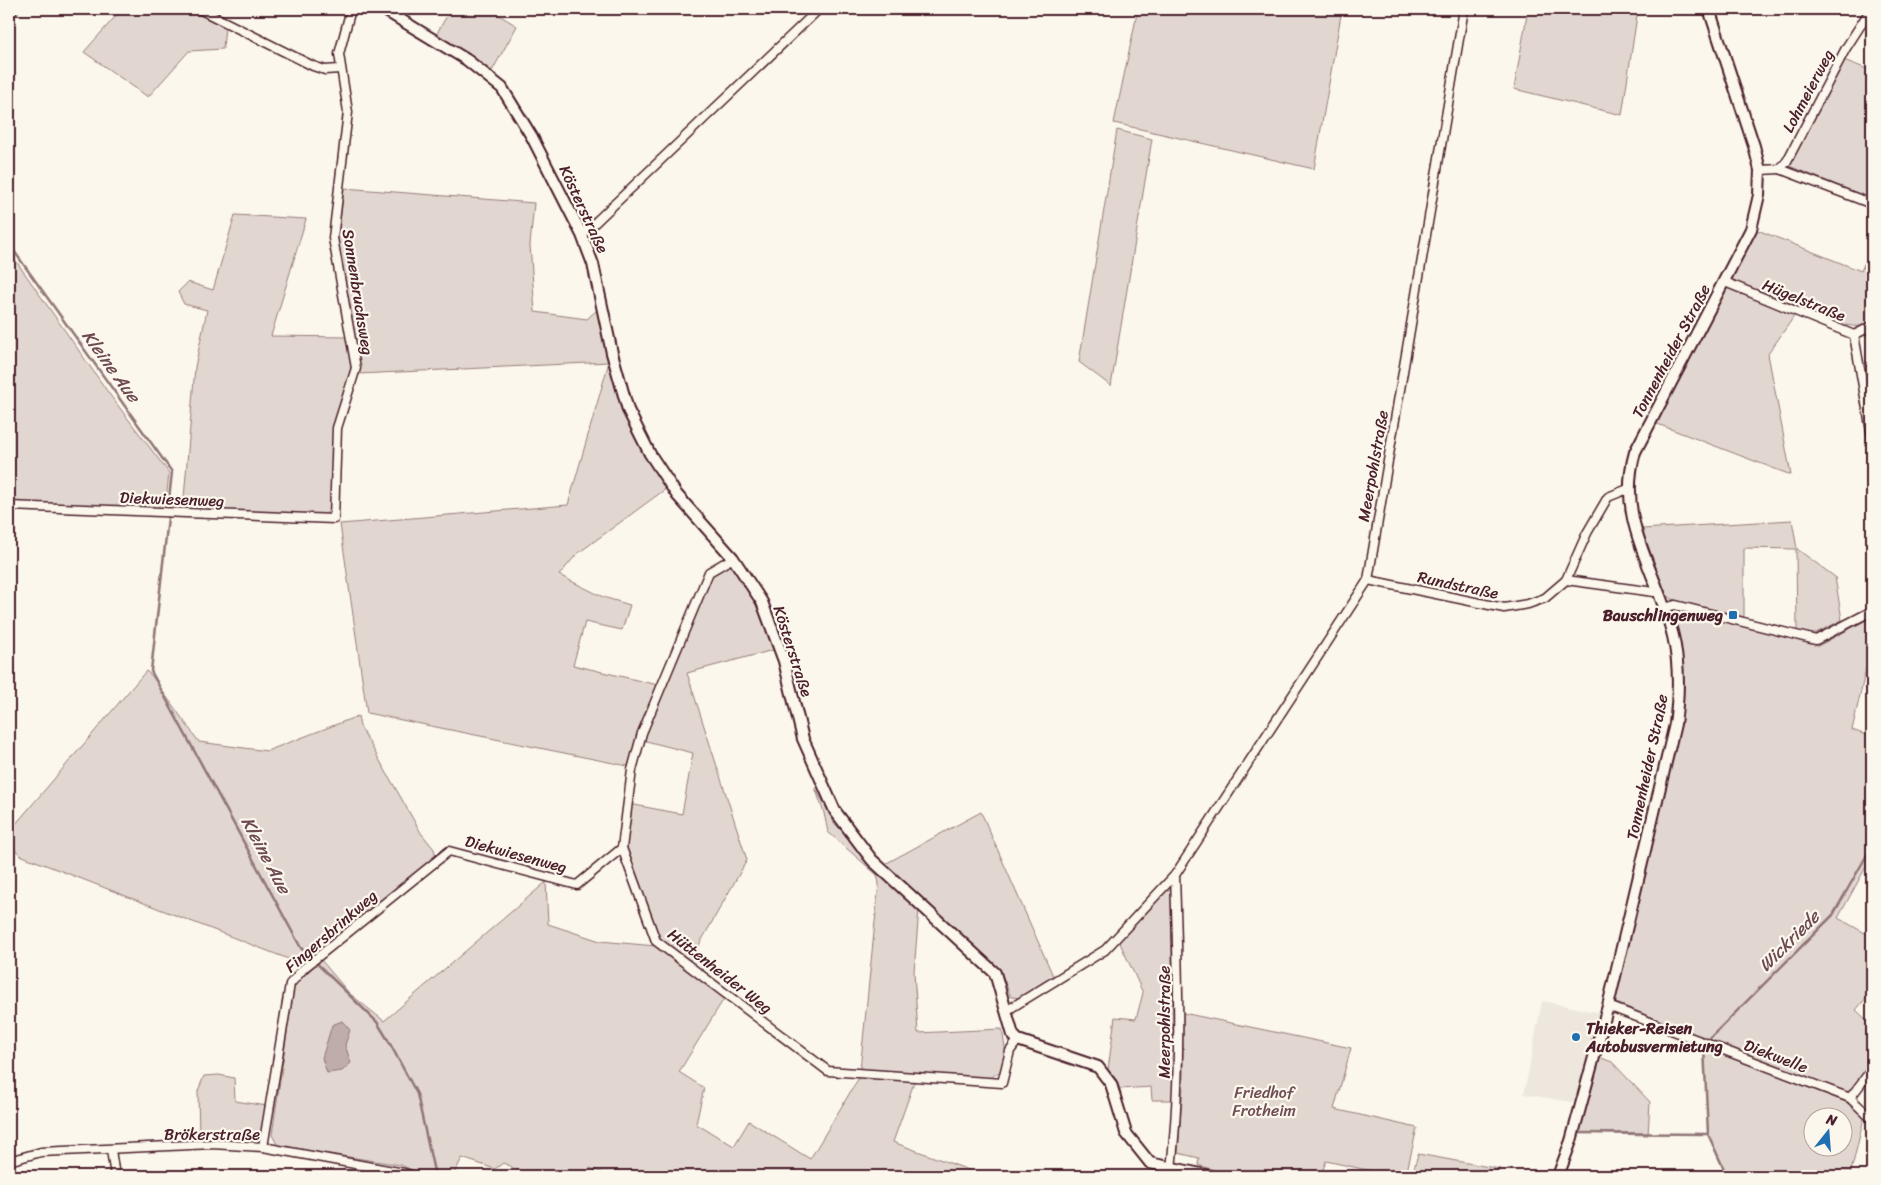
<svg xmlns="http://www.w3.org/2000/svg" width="1881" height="1185" viewBox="0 0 1881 1185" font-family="Sriracha,sans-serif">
<rect width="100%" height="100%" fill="#fbf7ec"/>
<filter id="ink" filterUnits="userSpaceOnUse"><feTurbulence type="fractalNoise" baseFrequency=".02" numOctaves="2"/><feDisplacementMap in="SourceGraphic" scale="10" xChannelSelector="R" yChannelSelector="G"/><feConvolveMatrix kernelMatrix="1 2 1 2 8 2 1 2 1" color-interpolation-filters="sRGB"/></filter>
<g filter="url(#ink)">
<path fill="#eee7de" d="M1542 1001 1601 1013 1577 1103 1524 1094Z"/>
<g fill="#e2d7d0" stroke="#967b7e" fill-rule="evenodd">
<path d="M122 9H208L228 20 225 26 223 49 189 51 148 97 84 52Z"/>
<path d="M451 9H489L517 26 492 71 438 37V31Z"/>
<path d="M1138 9H1342L1314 169 1114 123Z"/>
<path d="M1528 9H1638L1622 115 1514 89Z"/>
<path d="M1844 60 1872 71V199L1789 166Z"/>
<path d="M1117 130 1152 139 1111 386 1079 362Z"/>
<path d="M344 188 534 203 530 245 535 312 587 319 599 308 609 362 624 409 667 488 577 554 559 575 603 597 630 605 622 630 585 622 573 665 662 686 640 731 628 766 367 713 340 524 568 505 609 362 358 374 338 238Z"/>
<path d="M235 215 306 219 271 336 348 337 351 369 334 426 333 505 325 515 183 510 195 367 207 310 184 304 178 292 188 282 213 290Z"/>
<path d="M1755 229 1861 271 1872 246V317C1865 328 1858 327 1846 325L1731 281Z"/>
<path d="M9 251 110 395 169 473 165 510 9 504Z"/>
<path d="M1726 288 1795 315 1768 354 1791 475 1655 423Z"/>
<path d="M1792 520 1797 549 1835 577 1842 620 1814 634 1797 631 1796 549 1744 548V617L1672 599 1666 594 1642 529Z"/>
<path d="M733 560 760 603 777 649 687 673 747 860 690 961 659 940 627 848 629 804 682 814 693 753 642 740 669 678 710 574Z"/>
<path d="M1685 610 1818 646 1872 617V642L1852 730 1872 737V856L1838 918 1872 937V991L1856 1010 1872 1025V1065L1848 1096 1614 1002 1680 725C1682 711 1684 696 1683 682 1683 662 1669 627 1677 612Z"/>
<path d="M146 671 151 675 199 742 267 751 358 716 360 726 421 833 434 849 436 857 304 965 20 855 9 843V832Z"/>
<path d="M815 787 835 824 919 908 914 972 918 1033 1002 1029 1006 1054 1002 1070 990 1078 860 1070 879 883 877 875 828 832 824 813Z"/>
<path d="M981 812 1054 978 1021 998 1011 997 1000 970 885 864Z"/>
<path d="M546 882 548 924 600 941 656 946 725 997 679 1072 704 1088 696 1124 734 1146 749 1121 810 1159 860 1076 915 1080 893 1142 985 1176H611L590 1168 588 1176H532L503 1163 495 1169 462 1158 453 1176H425L401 1165 278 1146 272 1135 294 985 321 960 349 993 384 1021Z"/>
<path d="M1165 890 1171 891 1174 1100H1152L1151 1087 1120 1089 1116 1079 1108 1070 1115 1017 1136 1019 1143 993 1119 941Z"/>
<path d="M1183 1013 1351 1048 1334 1109 1417 1128 1406 1175 1395 1176 1326 1161 1321 1176H1233L1198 1165 1199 1158 1178 1153 1183 1087Z"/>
<path d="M1704 1048 1846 1102 1864 1118 1850 1176H1726L1708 1134ZM1814 1118H1844V1148H1814Z"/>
<path d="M1599 1057 1612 1062 1650 1102 1648 1135 1578 1133Z"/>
<path d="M219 1075 234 1078 235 1101 267 1106 263 1136 257 1142 199 1138 198 1091 204 1076Z"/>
<path d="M1418 1154 1500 1169 1496 1176H1412Z"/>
</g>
<path fill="#bfadaa" stroke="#907477" d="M342 1021 350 1030 345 1045 351 1063 342 1071 327 1073 322 1058 332 1025Z"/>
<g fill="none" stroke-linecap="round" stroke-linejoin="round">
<g stroke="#907477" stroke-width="2.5">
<path d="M9 244 172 472 168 508"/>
<path d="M168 518 151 671 301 948 377 1022 388 1040 417 1094 435 1176"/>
<path d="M1707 1041 1833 915 1872 846"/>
<path d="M1704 1047 1708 1134 1727 1176"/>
<path d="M1579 1133 1708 1134"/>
</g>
<g stroke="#4a1f2b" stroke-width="11">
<g id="street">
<path d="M199 9 313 66 325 70 340 69"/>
<path d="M9 13 14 9"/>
<path d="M1780 169 1872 204"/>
<path d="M1760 170 1780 169 1787 161 1846 48 1871 9"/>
<path d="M582 235 819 9"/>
<path d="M1725 282 1854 335 1872 326"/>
<path d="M1854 335 1872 437"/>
<path d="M9 506 334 519 337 428 356 368 333 238 348 112 339 54 351 9"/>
<path d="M733 558 709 572 642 733 632 770 622 848 656 941 828 1071 1002 1083 1010 1051 1018 1040"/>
<path d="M1368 580 1504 608 1528 604 1545 598 1566 580 1654 592 1658 590"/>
<path d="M1566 580 1587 533 1608 497 1628 489"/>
<path d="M1664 608 1675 605 1816 640 1872 611"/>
<path d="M1608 1006 1850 1098 1872 1119"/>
<path d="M1006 1011 1105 950 1175 875 1368 580 1464 9"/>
<path d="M1850 1098 1872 1069"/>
<path d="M263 1147 290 984 304 968 449 851 577 885 622 848"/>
<path d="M111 1150 115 1176"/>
<path d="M9 1161 41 1152 212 1144 263 1147 404 1173 413 1176"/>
<path d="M1166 1176 1171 1169C1182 1070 1178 974 1175 875"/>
</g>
</g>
<g stroke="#4a1f2b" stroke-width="14">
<g id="secondary">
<path d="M383 9 467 60 502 88 532 137 582 235 593 264 612 353 628 410 650 454 677 495 733 558 762 602 784 661 803 739 835 811 872 860 995 973 1013 1035 1018 1040 1098 1067 1111 1084 1126 1133 1150 1163 1210 1176"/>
<path d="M1558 1176 1571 1141 1608 1006 1675 724C1679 694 1680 666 1673 636 1658 572 1615 522 1635 452L1751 229 1759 195 1760 170 1754 146 1709 9"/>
</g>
</g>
<use href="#street" stroke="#fbf7ec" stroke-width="8"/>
<use href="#secondary" stroke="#fbf7ec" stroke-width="10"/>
</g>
</g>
<g fill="#1f6fb2" stroke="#fbf7ec" stroke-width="2">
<rect x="1728" y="610" width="10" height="10" rx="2.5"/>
<circle cx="1576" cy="1037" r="5"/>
</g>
<g text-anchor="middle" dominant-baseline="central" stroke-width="4.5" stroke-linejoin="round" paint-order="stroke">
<g font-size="16" fill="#4a1f2b" stroke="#fbf7ec">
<text transform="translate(1808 91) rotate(-62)">Lohmeierweg</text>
<text transform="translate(584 209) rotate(65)">Kösterstraße</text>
<text transform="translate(358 292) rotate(81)">Sonnenbruchsweg</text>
<text transform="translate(1804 300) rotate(22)">Hügelstraße</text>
<text transform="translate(1671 351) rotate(-62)">Tonnenheider Straße</text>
<text transform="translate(1373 466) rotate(-80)">Meerpohlstraße</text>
<text transform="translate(172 499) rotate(2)">Diekwiesenweg</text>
<text transform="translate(1458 585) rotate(12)">Rundstraße</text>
<text transform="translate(793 651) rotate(72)">Kösterstraße</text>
<text transform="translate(1647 767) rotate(-78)">Tonnenheider Straße</text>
<text transform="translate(516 854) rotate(15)">Diekwiesenweg</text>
<text transform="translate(331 931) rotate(-41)">Fingersbrinkweg</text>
<text transform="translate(720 971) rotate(38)">Hüttenheider Weg</text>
<text transform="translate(1164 1022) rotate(-90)">Meerpohlstraße</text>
<text transform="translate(1776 1056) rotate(21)">Diekwelle</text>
<text x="212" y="1134">Brökerstraße</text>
</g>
<g font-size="16" font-weight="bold" fill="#4a1f2b" stroke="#fbf7ec" text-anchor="end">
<text x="1723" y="615">Bauschlingenweg</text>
<text x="1586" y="1028" text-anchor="start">Thieker-Reisen<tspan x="1586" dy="18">Autobusvermietung</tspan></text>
</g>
<g font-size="16" fill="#704d54" stroke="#fbf7ec">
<text x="1264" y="1092">Friedhof<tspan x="1264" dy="18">Frotheim</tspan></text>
</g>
<g font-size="18" font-style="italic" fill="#6d4a51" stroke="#fbf7ec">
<text transform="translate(111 366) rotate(54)">Kleine Aue</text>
<text transform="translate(266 855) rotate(62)">Kleine Aue</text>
<text transform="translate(1789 941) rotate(-45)">Wickriede</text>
</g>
</g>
<rect width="1881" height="1185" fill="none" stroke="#fbf7ec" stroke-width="30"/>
<rect x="15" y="15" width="1851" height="1155" fill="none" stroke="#4a1f2b" stroke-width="2" filter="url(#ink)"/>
<g transform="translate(1828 1132) rotate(17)"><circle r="24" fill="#fbf7ec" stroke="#b4a19f"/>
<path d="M0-4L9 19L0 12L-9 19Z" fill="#1f6fb2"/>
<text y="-8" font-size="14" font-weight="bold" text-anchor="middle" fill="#4a1f2b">N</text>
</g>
</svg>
